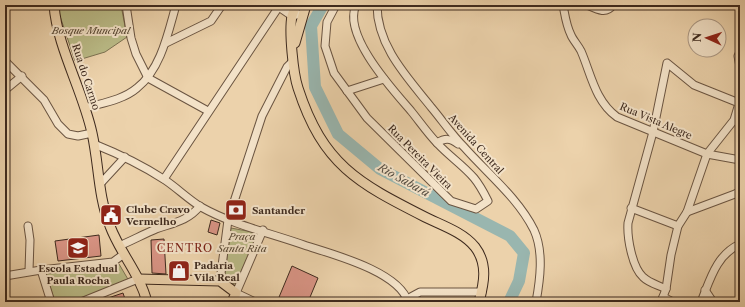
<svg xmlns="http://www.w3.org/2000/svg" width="745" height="307" viewBox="0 0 745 307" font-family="'Libre Caslon Text',serif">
<rect width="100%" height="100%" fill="#ecd2ab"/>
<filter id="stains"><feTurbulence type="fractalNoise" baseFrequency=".005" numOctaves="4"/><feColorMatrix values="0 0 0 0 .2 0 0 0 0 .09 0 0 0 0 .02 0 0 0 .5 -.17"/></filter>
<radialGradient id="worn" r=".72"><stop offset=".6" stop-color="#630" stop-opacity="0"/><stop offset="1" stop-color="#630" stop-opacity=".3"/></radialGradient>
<g fill="#babb87" stroke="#7c7252">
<path d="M58 5H121L127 37 105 52 75 61 58 10Z"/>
<path d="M231 228 252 232 257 238 235 284 224 280Z"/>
<path d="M119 264 129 281 71 302H55L46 274Z"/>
</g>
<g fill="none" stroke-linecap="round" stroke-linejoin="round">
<path stroke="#99b6af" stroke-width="12" d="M323 5 311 26 315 87 338 134 380 169 510 236 524 253 519 281 509 302"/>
</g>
<g fill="#d99485" stroke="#3e2a1e">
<path d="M211 220 220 223 217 235 208 232Z"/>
<path d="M99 235 101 256 58 261 55 241Z"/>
<path d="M164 239 166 274 152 273 151 240Z"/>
<path d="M292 266 318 278 308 302H277Z"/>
<path d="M123 293 126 302H99V301Z"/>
</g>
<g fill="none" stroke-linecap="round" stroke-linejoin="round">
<g stroke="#6a5441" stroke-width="9">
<g id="minor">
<path d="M126 5 131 38 136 54 148 78 208 111"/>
<path d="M276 5 292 16 304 13"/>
<path d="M336 5 327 22 325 46 334 73 367 118 451 201 476 209 488 201C484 193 479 184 474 178 463 165 449 156 438 144 428 134 420 122 411 111 393 90 342 35 356 5"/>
<path d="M377 5C377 46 407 77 431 107 442 120 452 135 464 147 488 174 518 198 534 230 544 252 540 280 536 302"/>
<path d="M563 5C565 15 566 25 571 35 573 40 578 45 581 51 591 74 595 101 617 117L707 154 740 160"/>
<path d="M587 5C596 9 606 15 613 5"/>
<path d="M166 43 211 21 222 5"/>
<path d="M740 52 738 56 740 67"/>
<path d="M5 61 44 100 58 124 68 134 78 136 92 133"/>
<path d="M5 90 22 76"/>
<path d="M347 91 384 79"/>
<path d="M85 108C102 103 123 100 137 88 161 69 168 33 176 5"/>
<path d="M437 143C445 138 450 138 458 144"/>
<path d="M94 144C119 154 142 165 165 180 177 188 188 199 201 207 233 225 270 233 304 245 331 254 399 271 408 302"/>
<path d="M164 179 280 5"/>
<path d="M101 183 125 157"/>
<path d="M631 208 678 226"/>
<path d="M687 212 735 194 740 191"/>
<path d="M28 226 30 240 29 271"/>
<path d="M119 246C131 241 144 234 156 229 173 223 188 221 200 206"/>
<path d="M5 276 41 270"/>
<path d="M220 281 228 220 262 116 287 67 292 62"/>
<path d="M666 289C658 285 649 283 643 277 632 267 627 237 628 223L653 132 667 63 694 85 739 103"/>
<path d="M705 290 713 302"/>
<path d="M663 297 673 302"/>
<path d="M407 299 420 292H482"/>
<path d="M51 302 41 270 113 262 124 254"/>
<path d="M81 302 138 279"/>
<path d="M255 302 236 293 263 230"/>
<path d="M661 302 666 289 671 255 678 226 687 212 707 154 734 120 740 100"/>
<path d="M701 302C710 280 716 255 740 244"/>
</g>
</g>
<g stroke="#3e2a1e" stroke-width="11">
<g id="major">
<path d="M54 5C57 47 83 91 92 133 99 164 98 197 110 226 120 253 140 274 147 302"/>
<path d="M297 5C295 8 293 12 292 16 289 31 293 73 298 88 323 165 358 183 425 217 441 225 463 232 475 247 488 264 484 283 479 302"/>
<path d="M295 43 306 5"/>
<path d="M138 279 220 281 236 293 232 302"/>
</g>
</g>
<use href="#minor" stroke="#f3e2c8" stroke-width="7"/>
<use href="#major" stroke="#ecd2ab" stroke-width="9"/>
</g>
<defs>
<g id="bank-square" transform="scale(1.15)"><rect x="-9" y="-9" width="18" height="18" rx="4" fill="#8f2418" stroke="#f3e2c8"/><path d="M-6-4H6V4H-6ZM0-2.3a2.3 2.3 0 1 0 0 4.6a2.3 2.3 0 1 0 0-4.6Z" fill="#fff"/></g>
<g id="civic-square" transform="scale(1.15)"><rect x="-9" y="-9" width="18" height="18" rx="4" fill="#8f2418" stroke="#f3e2c8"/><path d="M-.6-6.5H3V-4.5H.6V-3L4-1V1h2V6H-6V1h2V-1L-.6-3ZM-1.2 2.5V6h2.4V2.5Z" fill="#fff"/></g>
<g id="school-square" transform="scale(1.15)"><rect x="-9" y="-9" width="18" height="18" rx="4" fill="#8f2418" stroke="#f3e2c8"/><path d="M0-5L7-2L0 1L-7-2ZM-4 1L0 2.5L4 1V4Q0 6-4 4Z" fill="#fff"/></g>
<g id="shop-square" transform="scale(1.15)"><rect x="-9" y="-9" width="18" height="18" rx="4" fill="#8f2418" stroke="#f3e2c8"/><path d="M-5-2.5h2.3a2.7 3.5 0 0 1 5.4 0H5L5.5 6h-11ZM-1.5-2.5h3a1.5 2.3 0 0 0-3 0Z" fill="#fff"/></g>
</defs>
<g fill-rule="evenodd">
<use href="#bank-square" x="236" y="210"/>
<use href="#civic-square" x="111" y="215"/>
<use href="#school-square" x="78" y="248"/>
<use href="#shop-square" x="179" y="271"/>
</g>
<g text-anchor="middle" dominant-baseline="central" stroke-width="4" stroke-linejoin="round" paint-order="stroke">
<g font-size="10" font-style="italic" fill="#574733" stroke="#f3e2c8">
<text x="91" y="30">Bosque Muncipal</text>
<text x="242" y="236">Praça<tspan x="242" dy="12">Santa Rita</tspan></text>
</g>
<g font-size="10" fill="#3e2a1e" stroke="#f3e2c8">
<text transform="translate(86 77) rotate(72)">Rua do Carmo</text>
<text transform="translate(656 121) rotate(23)">Rua Vista Alegre</text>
<text transform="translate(476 144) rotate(48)">Avenida Central</text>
<text transform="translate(420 157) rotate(45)">Rua Pereira Vieira</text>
</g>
<g font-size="10" font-weight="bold" fill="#3e2a1e" stroke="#f3e2c8" text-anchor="start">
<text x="126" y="209">Clube Cravo<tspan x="126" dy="12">Vermelho</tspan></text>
<text x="252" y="210">Santander</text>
<text x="194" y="265">Padaria<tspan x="194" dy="12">Vila Real</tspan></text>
<text x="78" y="268" text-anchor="middle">Escola Estadual<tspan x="78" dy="12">Paula Rocha</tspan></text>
</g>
<g font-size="11" font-style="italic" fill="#554d42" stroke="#f3e2c8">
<text transform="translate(404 180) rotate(29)">Rio Sabará</text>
</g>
<g font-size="11" letter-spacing="1" fill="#7a1f14" stroke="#f3e2c8">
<text x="185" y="248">CENTRO</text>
</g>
</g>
<rect width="745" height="307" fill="none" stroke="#ecd2ab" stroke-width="20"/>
<rect x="6" y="6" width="733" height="295" fill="none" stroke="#3e2a1e" stroke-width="2"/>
<rect x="10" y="10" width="725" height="287" fill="none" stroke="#3e2a1e"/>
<g transform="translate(707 38) rotate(273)"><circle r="19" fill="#f3e2c8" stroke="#ab9884"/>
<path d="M0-3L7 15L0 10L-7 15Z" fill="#8f2418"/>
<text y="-6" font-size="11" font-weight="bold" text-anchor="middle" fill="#3e2a1e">N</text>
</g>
<rect width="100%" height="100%" filter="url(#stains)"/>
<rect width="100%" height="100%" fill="url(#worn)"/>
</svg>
